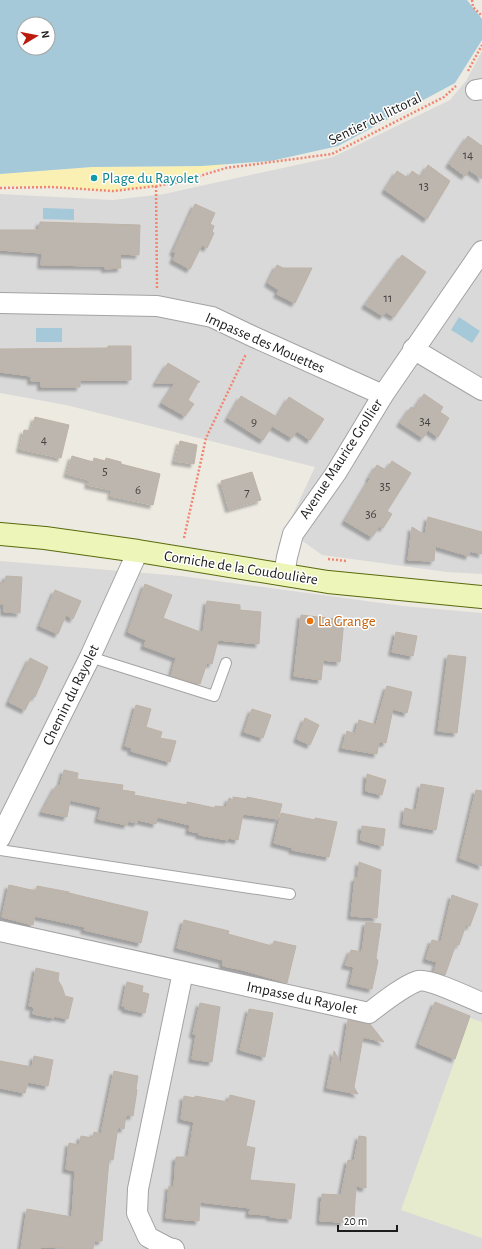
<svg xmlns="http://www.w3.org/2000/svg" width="482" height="1249" viewBox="0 0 482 1249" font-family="'Alegreya Sans',sans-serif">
<defs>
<filter id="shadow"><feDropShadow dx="-3.5" dy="3.5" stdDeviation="1" flood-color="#0004"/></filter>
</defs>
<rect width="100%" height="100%" fill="#edeae2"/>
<g fill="#dad9d9">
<path d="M482 51V574L447 572 322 555 286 529 315 467 66 405 0 393V194L113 200 164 194 333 157 450 100 466 81Z"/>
<path d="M0 561 181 576 403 606 482 613V1249H0Z"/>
</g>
<path fill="#e6ebce" d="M470 1018 482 1022V1238L401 1210Z"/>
<path fill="#faf0b3" d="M228 164 177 181 156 186 113 191 51 187 0 186V174L13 173 92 167 202 166Z"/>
<g fill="#a5c9d8" fill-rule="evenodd">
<path d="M0 0H467L482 19V40L455 83 338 146 271 161 202 166 92 167 0 174ZM24 24H48V48H24Z"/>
<path d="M43 208 74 209V220L43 219Z"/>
<path d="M459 317 480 331 472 343 451 330Z"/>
<rect x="36" y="328" width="26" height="14"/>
</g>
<g fill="#bdb6af" stroke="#bdb2a6" filter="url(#shadow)">
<path d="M468 136 482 146V179L469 170 465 176 449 164Z"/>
<path d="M428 165 450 181 427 219 385 190 397 171 408 178 412 171 421 177Z"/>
<path d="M195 204 215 213 210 224 214 226 212 232 214 233 207 248 202 245 190 269 173 260 176 253 173 252Z"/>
<path d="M40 222 140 225 139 255 120 254 121 268 105 269V266L41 265 42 253 0 250V230H39Z"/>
<path d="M402 255 426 272 394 317 386 312 383 316 365 305Z"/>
<path d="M277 265 283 268H312L295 303 277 294 279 290 268 283Z"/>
<path d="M108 346H131V380H80V387H41V381H31V376L0 372V349L108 348Z"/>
<path d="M168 363 200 382H198L188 400 194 404 185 416 162 403 175 383H156Z"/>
<path d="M424 394 443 407 440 412 449 418 438 437 428 430 423 438 400 423 411 407 414 409Z"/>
<path d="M241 396 277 417 289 397 324 419 310 440 297 431 292 438 272 426 263 440 228 418Z"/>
<path d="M35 417 69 425 61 458 20 449 24 430 31 431Z"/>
<path d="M180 441 197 445 194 464 175 461Z"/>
<path d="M72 456 93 462 94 458 105 461 106 458 121 462V464L160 474 153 505 111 496 112 490 88 485 89 480 67 474Z"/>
<path d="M392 461 411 473 387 511 392 514 383 528 380 526 372 537 345 521 370 479 369 478 377 465 386 470Z"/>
<path d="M252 472 261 500 229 509 221 481Z"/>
<path d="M428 517 482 532V554L470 551 469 556 435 546 434 561 408 560 412 527 425 535Z"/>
<path d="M6 576 22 577 20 613 4 612V604H0V582L5 583Z"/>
<path d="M145 584 172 595 163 618 203 633 207 601 240 605V610L261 612 259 644 218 640 212 664 207 663 200 684 171 676 176 658 144 646 146 640 128 632Z"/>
<path d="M55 590 81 601 73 619 66 615 58 634 40 626Z"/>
<path d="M301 615 344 620 340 662 323 660 321 680 294 676Z"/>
<path d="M396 632 417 636 413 656 392 652Z"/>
<path d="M448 655 466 657 457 733 438 731Z"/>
<path d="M30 658 48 667 35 697 32 696 25 710 9 702Z"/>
<path d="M387 686 412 692 407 713 393 709 386 743 379 742 377 754 342 748 347 731 355 734 359 720 376 725Z"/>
<path d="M136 705 151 709 146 727 162 732 160 738 176 741 170 762 131 751 132 748 125 746Z"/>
<path d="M252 709 271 715 263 738 244 732Z"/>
<path d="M305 718 319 725 310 745 297 739Z"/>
<path d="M64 770 78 773 77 779 123 785 122 790 135 792 134 795 187 805V802L215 808V806L226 807 229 798 233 800V797L247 799V797L282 804 278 819 243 814 238 840 229 838 228 840 199 835 200 833 189 831 190 825 157 817 156 824 138 820 137 823 128 821 127 825 98 819 101 807 70 800 67 817 42 812 56 786H60Z"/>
<path d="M367 774 386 780 382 795 366 791Z"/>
<path d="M421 784 444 788 436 830 403 824 405 808 416 811Z"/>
<path d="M476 790 482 791V866L460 858Z"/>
<path d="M281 813 315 820V818L337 822 329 857 292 850 293 848 274 843Z"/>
<path d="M362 826 385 829 383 846 361 840Z"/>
<path d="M359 862 381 870 377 918 351 916 355 878H358Z"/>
<path d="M9 885 36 891 37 886 69 892V893L148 912 141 943 84 930 85 927 35 916 33 925 2 917Z"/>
<path d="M452 895 478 904 470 926 466 925 459 945 456 944 445 975 434 972 437 962 426 959 432 940 441 942Z"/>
<path d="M184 920 229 931 228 934 272 946 274 941 296 946 287 983 243 970 223 966V960L177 948Z"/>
<path d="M366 922 381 924 376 958 378 961 372 989 350 984 354 967 345 965 351 950 362 952Z"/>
<path d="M36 968 59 973 58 980 62 987 65 996 73 998 68 1019 54 1016V1018L33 1014 34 1007 29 1006Z"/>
<path d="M127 982 143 986 142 992 149 994 145 1013 125 1009 126 1007 122 1006Z"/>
<path d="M435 1002 470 1016 455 1059 419 1044Z"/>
<path d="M200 1003 220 1007 212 1062 192 1059 196 1035 193 1034Z"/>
<path d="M249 1009 273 1013 265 1057 240 1050Z"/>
<path d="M348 1020 370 1024 384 1042 363 1037 354 1087 358 1094 327 1088 334 1051 341 1064Z"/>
<path d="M34 1056 53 1060 48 1086 28 1082 25 1093 0 1088V1061L32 1067Z"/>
<path d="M114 1071 138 1076 136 1089 137 1090 133 1116 126 1115 124 1129 118 1127 113 1160 109 1159 102 1241H94L93 1249 41 1247 40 1249H21L27 1209 72 1217 75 1171 66 1169 69 1143 79 1145 81 1136 93 1138 94 1132 101 1134Z"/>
<path d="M230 1095 255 1101 246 1146 255 1148 250 1180 295 1184 291 1219 270 1217V1215L249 1214 250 1208 200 1202 199 1221 166 1218 169 1186 174 1187 176 1157H188L194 1122 181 1119 184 1096 195 1098V1096L228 1102Z"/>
<path d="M359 1136 366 1137V1188L356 1186 354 1217H344V1222L320 1221 322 1194 341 1195 348 1160 354 1161Z"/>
</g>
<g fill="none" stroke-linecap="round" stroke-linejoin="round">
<g stroke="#a3a3a3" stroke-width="12">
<g id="service">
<path d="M90 657 214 696 226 663"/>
<path d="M0 850 290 894"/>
</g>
</g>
<g stroke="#a3a3a3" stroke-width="22">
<g id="minor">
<path d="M476 90 482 89"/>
<path d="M0 303 157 306 212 317 254 337 383 395"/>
<path d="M413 349 482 390"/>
<path d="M284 575 287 557 293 534 336 473 383 395 482 251"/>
<path d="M0 838 90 657 138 551"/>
<path d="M0 931 369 1013C382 1003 403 986 418 981 428 978 470 998 482 1003"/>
<path d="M174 1249 169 1248 148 1237 137 1213 138 1189 183 972"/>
</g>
</g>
<g stroke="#596a0c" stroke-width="24">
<path id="secondary" d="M0 534 45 538 138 551 328 582 482 597"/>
</g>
<g stroke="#f08670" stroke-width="2.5" stroke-dasharray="2 2" stroke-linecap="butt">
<path d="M472 0 473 7 482 16"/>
<path d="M468 71 482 45"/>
<path d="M156 186 157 288"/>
<path d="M0 188 51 187 113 191 156 186 180 182 226 168 332 154 444 97 456 86"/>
<path d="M184 538 206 438 246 354"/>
<path d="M328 559 347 561"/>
</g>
<use href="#service" stroke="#fff" stroke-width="10"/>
<use href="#minor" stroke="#fff" stroke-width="20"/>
<use href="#secondary" stroke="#edf5b8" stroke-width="22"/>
</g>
<circle fill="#0f9aa8" stroke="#fff" stroke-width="1.5" cx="94" cy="178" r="4"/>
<circle fill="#e8710a" stroke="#fff" stroke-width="1.5" cx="310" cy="621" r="4"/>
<g text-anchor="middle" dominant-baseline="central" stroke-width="3" stroke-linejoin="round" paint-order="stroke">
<g font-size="13" fill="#444241">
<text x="468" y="155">14</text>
<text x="424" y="186">13</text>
<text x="388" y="298">11</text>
<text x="425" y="421">34</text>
<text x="254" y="422">9</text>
<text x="44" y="440">4</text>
<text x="105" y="471">5</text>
<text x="385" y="486">35</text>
<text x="138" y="490">6</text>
<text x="247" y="492">7</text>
<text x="371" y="514">36</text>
</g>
<g font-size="15" fill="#1c1c1c" stroke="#fff">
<text transform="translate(375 119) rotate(-26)">Sentier du littoral</text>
<text transform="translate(265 343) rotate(24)">Impasse des Mouettes</text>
<text transform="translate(341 459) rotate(-57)">Avenue Maurice Grollier</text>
<text transform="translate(241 568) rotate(9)">Corniche de la Coudoulière</text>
<text transform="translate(71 695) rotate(-64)">Chemin du Rayolet</text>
<text transform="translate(302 998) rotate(12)">Impasse du Rayolet</text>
</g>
<g font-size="15" fill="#0d838f" stroke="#fff" text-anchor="start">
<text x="102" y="178">Plage du Rayolet</text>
</g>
<g font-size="15" fill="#c56008" stroke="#fff" text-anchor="start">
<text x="318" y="621">La Grange</text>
</g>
</g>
<g transform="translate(36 36) rotate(80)"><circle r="19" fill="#ffffff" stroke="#a4a4a4"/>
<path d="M0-3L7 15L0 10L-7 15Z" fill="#bb1a0d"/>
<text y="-6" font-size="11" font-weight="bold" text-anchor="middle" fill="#1c1c1c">N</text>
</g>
<path d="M338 1225v6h59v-6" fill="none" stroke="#1c1c1c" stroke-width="2"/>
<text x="344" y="1225" font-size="12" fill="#1c1c1c" stroke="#ffffff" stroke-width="3" paint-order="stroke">20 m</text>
</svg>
